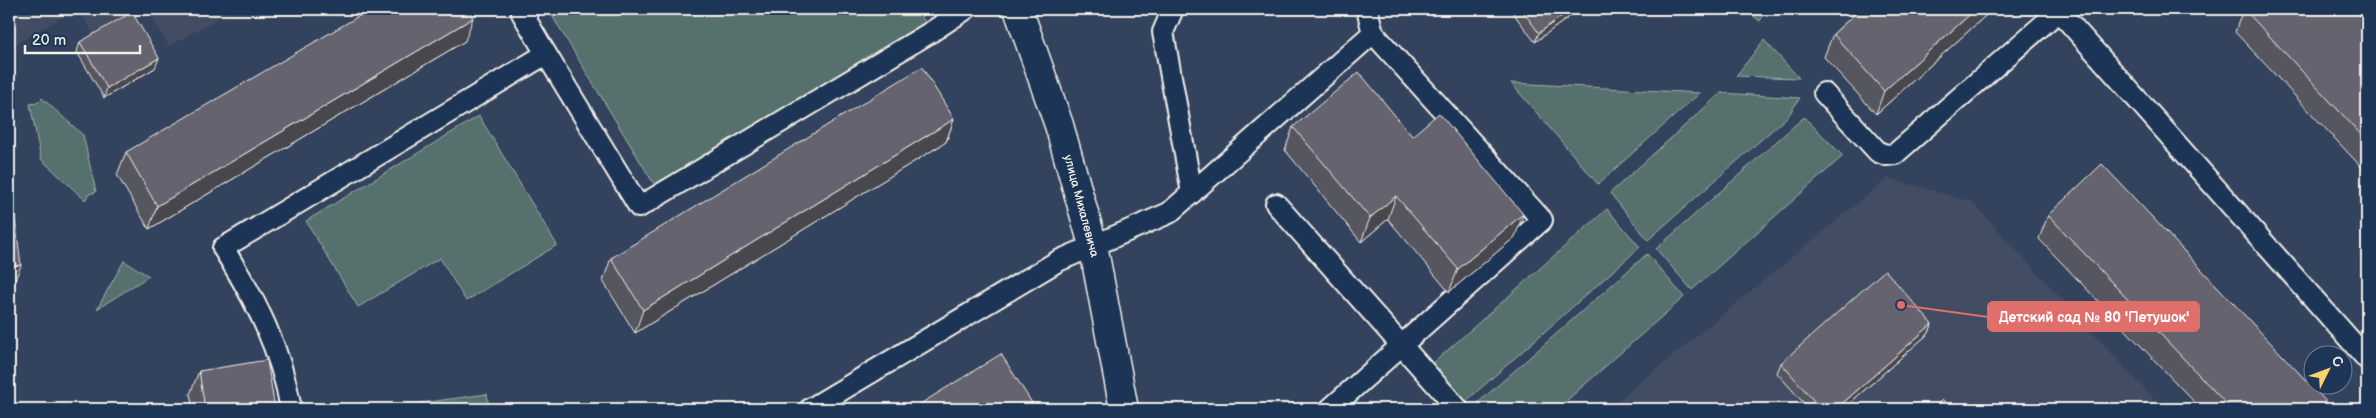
<svg xmlns="http://www.w3.org/2000/svg" width="2376" height="418" viewBox="0 0 2376 418" font-family="'Balsamiq Sans',sans-serif">
<rect width="100%" height="100%" fill="#33435e"/>
<filter id="ink" filterUnits="userSpaceOnUse"><feTurbulence type="fractalNoise" baseFrequency=".02" numOctaves="2"/><feDisplacementMap in="SourceGraphic" scale="10" xChannelSelector="R" yChannelSelector="G"/><feConvolveMatrix kernelMatrix="1 2 1 2 8 2 1 2 1" color-interpolation-filters="sRGB"/></filter>
<g filter="url(#ink)">
<g fill="#424d63">
<path d="M9 9H76L9 48Z"/>
<path d="M79 9H235L169 46 148 11 97 40Z"/>
<path d="M1888 178 1972 202 2163 409H1608Z"/>
</g>
<g fill="#54706d" stroke="#a4b0aa">
<path d="M548 9H917L931 32 660 194Z"/>
<path d="M1744 9H1767L1760 21Z"/>
<path d="M1764 40 1799 78 1736 76Z"/>
<path d="M1511 83 1700 93 1598 184Z"/>
<path d="M1721 93 1800 98 1788 116 1648 240 1610 193Z"/>
<path d="M42 98 83 135 96 192 89 194 85 200 41 159 30 104 37 103Z"/>
<path d="M479 116 557 245 466 301 440 258 358 307 306 221Z"/>
<path d="M1804 117 1843 156 1692 290 1656 249Z"/>
<path d="M1607 209 1640 247 1464 403 1431 365Z"/>
<path d="M1647 254 1684 297 1557 409H1471Z"/>
<path d="M124 261 149 276 97 309Z"/>
<path d="M487 394 489 409H400L399 406Z"/>
</g>
<g fill="none" stroke-linecap="round" stroke-linejoin="round">
<g stroke="#f4f1e8" stroke-width="24">
<g id="service">
<path d="M1173 9 1163 32 1192 193"/>
<path d="M2059 11 2367 359"/>
<path d="M546 54 639 207 931 32 966 9"/>
<path d="M1824 93 1878 152 1886 155 1895 154 2061 9"/>
<path d="M1276 204 1458 409"/>
<path d="M291 409C281 349 255 299 223 248L546 54 522 13 529 9"/>
<path d="M810 409 1058 261 1169 213 1373 33 1367 9"/>
<path d="M1330 409 1542 220 1373 33"/>
</g>
</g>
<g stroke="#f4f1e8" stroke-width="31">
<path id="secondary" d="M1018 9 1059 125 1093 245 1124 409"/>
</g>
<use href="#service" stroke="#1d3557" stroke-width="20"/>
<use href="#secondary" stroke="#1d3557" stroke-width="28"/>
</g>
<g fill="#575660" stroke="#f4f1e8">
<path d="M1510 9H1580L1535 42Z"/>
<path d="M1860 9H1993L1876 114 1824 57 1833 34Z"/>
<path d="M2243 9 2367 23V173L2235 32Z"/>
<path d="M465 41 149 229 117 175 126 152Z"/>
<path d="M80 42 155 68 104 98 77 52Z"/>
<path d="M954 119 946 142 635 333 603 281 611 258Z"/>
<path d="M1293 127 1412 136 1515 237 1449 292 1388 219 1361 242 1285 150Z"/>
<path d="M2048 215 2333 409H2201L2039 239Z"/>
<path d="M1932 324 1929 333 1843 409H1809L1777 373 1781 363Z"/>
<path d="M199 371 275 409H193L190 394Z"/>
</g>
<g fill="#47464e" stroke="#f4f1e8">
<path d="M1571 9H1580L1535 42 1539 33Z"/>
<path d="M1976 9H1993L1876 114 1884 91Z"/>
<path d="M473 18 465 41 149 229 157 206Z"/>
<path d="M159 58 155 68 104 98 107 88Z"/>
<path d="M954 119 946 142 635 333 643 310Z"/>
<path d="M1396 196 1388 219 1361 242 1370 218Z"/>
<path d="M1523 214 1515 237 1449 292 1458 269Z"/>
<path d="M21 265 12 288H9V266Z"/>
<path d="M1932 324 1929 333 1843 409H1836Z"/>
<path d="M1032 403 1029 409H1022Z"/>
</g>
<g fill="#656470" stroke="#f4f1e8">
<path d="M371 9H468L473 18 157 206 126 152Z"/>
<path d="M1521 9H1571L1539 33Z"/>
<path d="M1860 9H1976L1884 91 1833 34Z"/>
<path d="M2244 9H2354L2367 23V141Z"/>
<path d="M132 12 159 58 107 88 80 42Z"/>
<path d="M922 67 954 119 643 310 611 258Z"/>
<path d="M1359 72 1412 136 1439 113 1523 214 1458 269 1396 196 1370 218 1293 127Z"/>
<path d="M2102 164 2333 409H2231L2048 215Z"/>
<path d="M9 187H11L21 265 9 266Z"/>
<path d="M1885 270 1932 324 1836 409H1821L1781 363Z"/>
<path d="M1001 354 1032 403 1022 409H912Z"/>
<path d="M267 360 275 409H205L199 371Z"/>
<path d="M1943 400 1952 409H1933Z"/>
<path d="M1361 405 1365 409H1356Z"/>
</g>
</g>
<g text-anchor="middle" dominant-baseline="central" stroke-width="4" stroke-linejoin="round" paint-order="stroke">
<g font-size="12" fill="#f4f1e8" stroke="#1d3557">
<text transform="translate(1081 206) rotate(75)">улица Михалевича</text>
</g>
</g>
<path fill="none" stroke="#e06e6b" stroke-width="2" d="M1901 305L1988 317"/>
<circle fill="#e06e6b" stroke="#1d3557" stroke-width="2" cx="1901" cy="305" r="5"/>
<rect fill="#e06e6b" stroke="#e06e6b" stroke-width="2" x="1988" y="302" width="211" height="29" rx="5"/>
<g font-size="14" text-anchor="middle" font-weight="bold" fill="#fff">
<text x="2094" y="322">Детский сад № 80 'Петушок'</text>
</g>
<rect width="2376" height="418" fill="none" stroke="#1d3557" stroke-width="30"/>
<rect x="15" y="15" width="2346" height="388" fill="none" stroke="#f4f1e8" stroke-width="2" filter="url(#ink)"/>
<g transform="translate(2328 370) rotate(48)"><circle r="24" fill="#1d3557" stroke="#738091"/>
<path d="M0-4L9 19L0 12L-9 19Z" fill="#ffd166"/>
<text y="-8" font-size="14" font-weight="bold" text-anchor="middle" fill="#f4f1e8">С</text>
</g>
<path d="M25 45v8h115v-8" fill="none" stroke="#f4f1e8" stroke-width="2.5"/>
<text x="32" y="45" font-size="15" fill="#f4f1e8" stroke="#1d3557" stroke-width="4" paint-order="stroke">20 m</text>
</svg>
